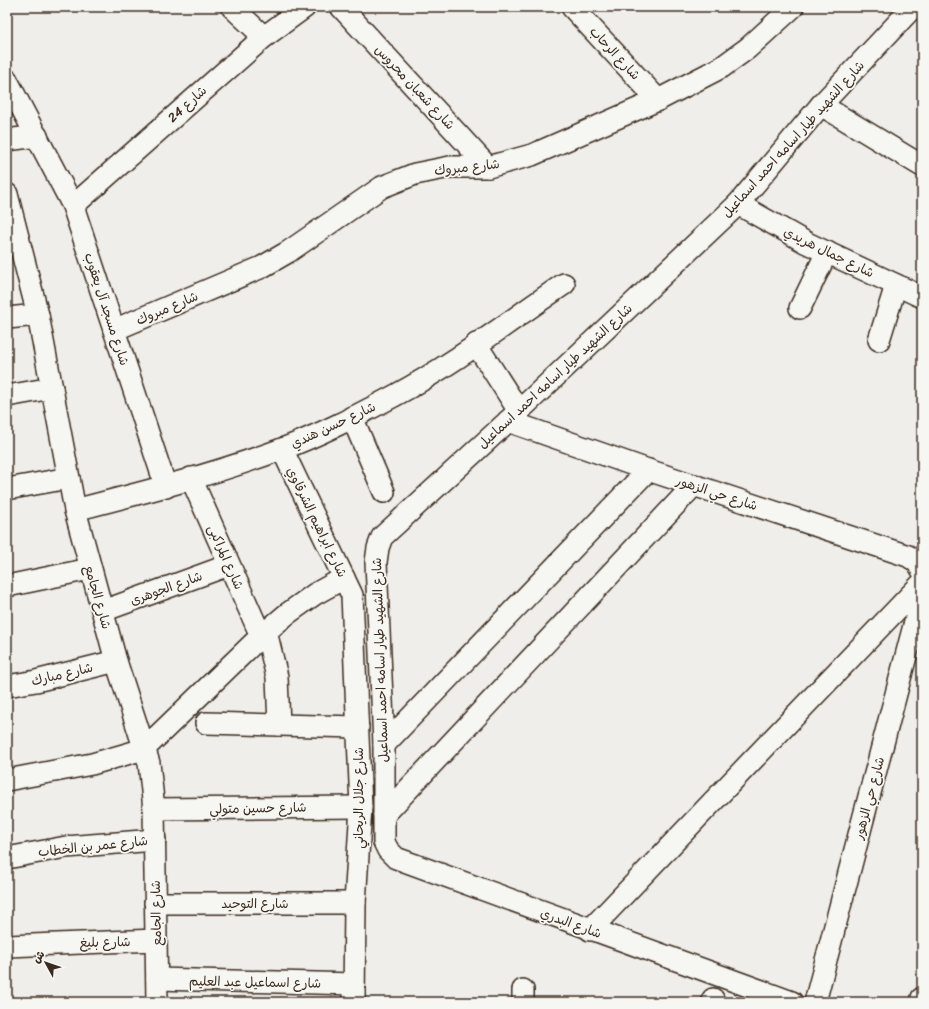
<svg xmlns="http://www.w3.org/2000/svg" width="929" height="1009" viewBox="0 0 929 1009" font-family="Sriracha,'Playpen Sans Arabic',sans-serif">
<rect width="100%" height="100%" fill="#efeeea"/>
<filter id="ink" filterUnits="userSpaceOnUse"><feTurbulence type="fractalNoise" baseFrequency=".025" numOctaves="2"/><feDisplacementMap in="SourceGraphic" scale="8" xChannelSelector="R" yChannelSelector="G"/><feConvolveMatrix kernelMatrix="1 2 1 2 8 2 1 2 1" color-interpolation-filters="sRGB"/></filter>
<g filter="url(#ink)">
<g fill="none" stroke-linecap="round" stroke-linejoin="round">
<g stroke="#3b2a1e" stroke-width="24">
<g id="minor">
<path d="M232 7 264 37"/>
<path d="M341 7 488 167"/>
<path d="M572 7 658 100"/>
<path d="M7 80 73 206 166 487"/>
<path d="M821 105 922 166"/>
<path d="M7 140 37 136"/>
<path d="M7 194 38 315 75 510 116 661 149 763 154 809 157 1002"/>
<path d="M738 204 807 243 922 297"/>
<path d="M73 206 264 37 305 7"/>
<path d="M800 308 827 252"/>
<path d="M7 318 38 315"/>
<path d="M114 330 262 267 288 252 382 187 415 174 450 167H488L532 155 658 100 722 67 748 48 793 7"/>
<path d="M879 340 896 285"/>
<path d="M476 344 519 411"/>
<path d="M7 396 52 388"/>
<path d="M352 417 384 492"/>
<path d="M508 421 648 470 908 556 917 562 922 570"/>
<path d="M282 449 352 595 361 807 355 903 354 1002"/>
<path d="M191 478 261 636"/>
<path d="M7 489 69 478"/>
<path d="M75 510C145 492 215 474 282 449 320 435 358 415 394 396 454 364 508 322 564 284"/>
<path d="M7 586 90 569"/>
<path d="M103 611 229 565"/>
<path d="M266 631 277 677 279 725"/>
<path d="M7 686 36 681 116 661"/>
<path d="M206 723 358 727"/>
<path d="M384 745 648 470"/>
<path d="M7 780 92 764 144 749 261 636 287 614 315 594 344 578"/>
<path d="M154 809 361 807"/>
<path d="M384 815 694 485"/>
<path d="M7 858 66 847 155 840"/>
<path d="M155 903H355"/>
<path d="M590 930 922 583"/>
<path d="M7 946 156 940"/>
<path d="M157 979 354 984"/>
<path d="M523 1002V990"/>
<path d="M713 1002V999"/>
<path d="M792 1002 396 858 388 850 384 842V745L376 562 378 548 382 537 519 411 738 204 821 105 913 7"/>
<path d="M815 1002 922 595"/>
<path d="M921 1002 922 998"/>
</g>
</g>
<use href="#minor" stroke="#f6f6f2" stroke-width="21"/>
</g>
</g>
<g text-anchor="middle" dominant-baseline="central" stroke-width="3.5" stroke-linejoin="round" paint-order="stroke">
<g font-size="13" fill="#3b2a1e" stroke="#f6f6f2">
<text transform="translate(615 53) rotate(47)">شارع الرحاب</text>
<text transform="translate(415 87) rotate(47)">شارع شعبان محروس</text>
<text transform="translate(187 104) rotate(-42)">شارع 24</text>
<text transform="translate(793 139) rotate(-48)">شارع الشهيد طيار اسامه احمد اسماعيل</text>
<text transform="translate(467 167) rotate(-6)">شارع مبروك</text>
<text transform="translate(829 252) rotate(26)">شارع جمال هريدي</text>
<text transform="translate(167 308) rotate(-23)">شارع مبروك</text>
<text transform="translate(107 309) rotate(72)">شارع مسجد آل يعقوب</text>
<text transform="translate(555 376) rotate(-43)">شارع الشهيد طيار اسامه احمد اسماعيل</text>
<text transform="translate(333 425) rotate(-25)">شارع حسن هندي</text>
<text transform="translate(717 493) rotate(18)">شارع حي الزهور</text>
<text transform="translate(317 522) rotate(64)">شارع ابراهيم الشرقاوي</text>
<text transform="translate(226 557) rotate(66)">شارع المراكبى</text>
<text transform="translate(166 588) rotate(-20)">شارع الجوهرى</text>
<text transform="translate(98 597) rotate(74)">شارع الجامع</text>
<text transform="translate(380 660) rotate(-92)">شارع الشهيد طيار اسامه احمد اسماعيل</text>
<text transform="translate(62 674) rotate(-13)">شارع مبارك</text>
<text transform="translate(358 798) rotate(-90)">شارع جلال الريحاني</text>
<text transform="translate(869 798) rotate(-75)">شارع حي الزهور</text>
<text transform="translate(258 808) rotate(-1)">شارع حسين متولي</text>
<text transform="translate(93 846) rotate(-6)">شارع عمر بن الخطاب</text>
<text x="255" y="903">شارع التوحيد</text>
<text transform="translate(156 913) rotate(-91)">شارع الجامع</text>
<text transform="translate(571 923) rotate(20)">شارع البدري</text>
<text transform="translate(105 942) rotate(-1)">شارع بليغ</text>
<text transform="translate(255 982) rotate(1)">شارع اسماعيل عبد العليم</text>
</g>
</g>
<rect width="929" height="1009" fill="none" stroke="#f6f6f2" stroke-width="24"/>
<rect x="12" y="12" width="905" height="985" fill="none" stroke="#3b2a1e" stroke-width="1.5" filter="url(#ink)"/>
<g transform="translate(46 963) rotate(310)" stroke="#f6f6f2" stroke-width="3" paint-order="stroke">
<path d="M0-3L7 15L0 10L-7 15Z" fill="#3b2a1e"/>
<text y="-6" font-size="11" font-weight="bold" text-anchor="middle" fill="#3b2a1e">ش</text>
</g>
</svg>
